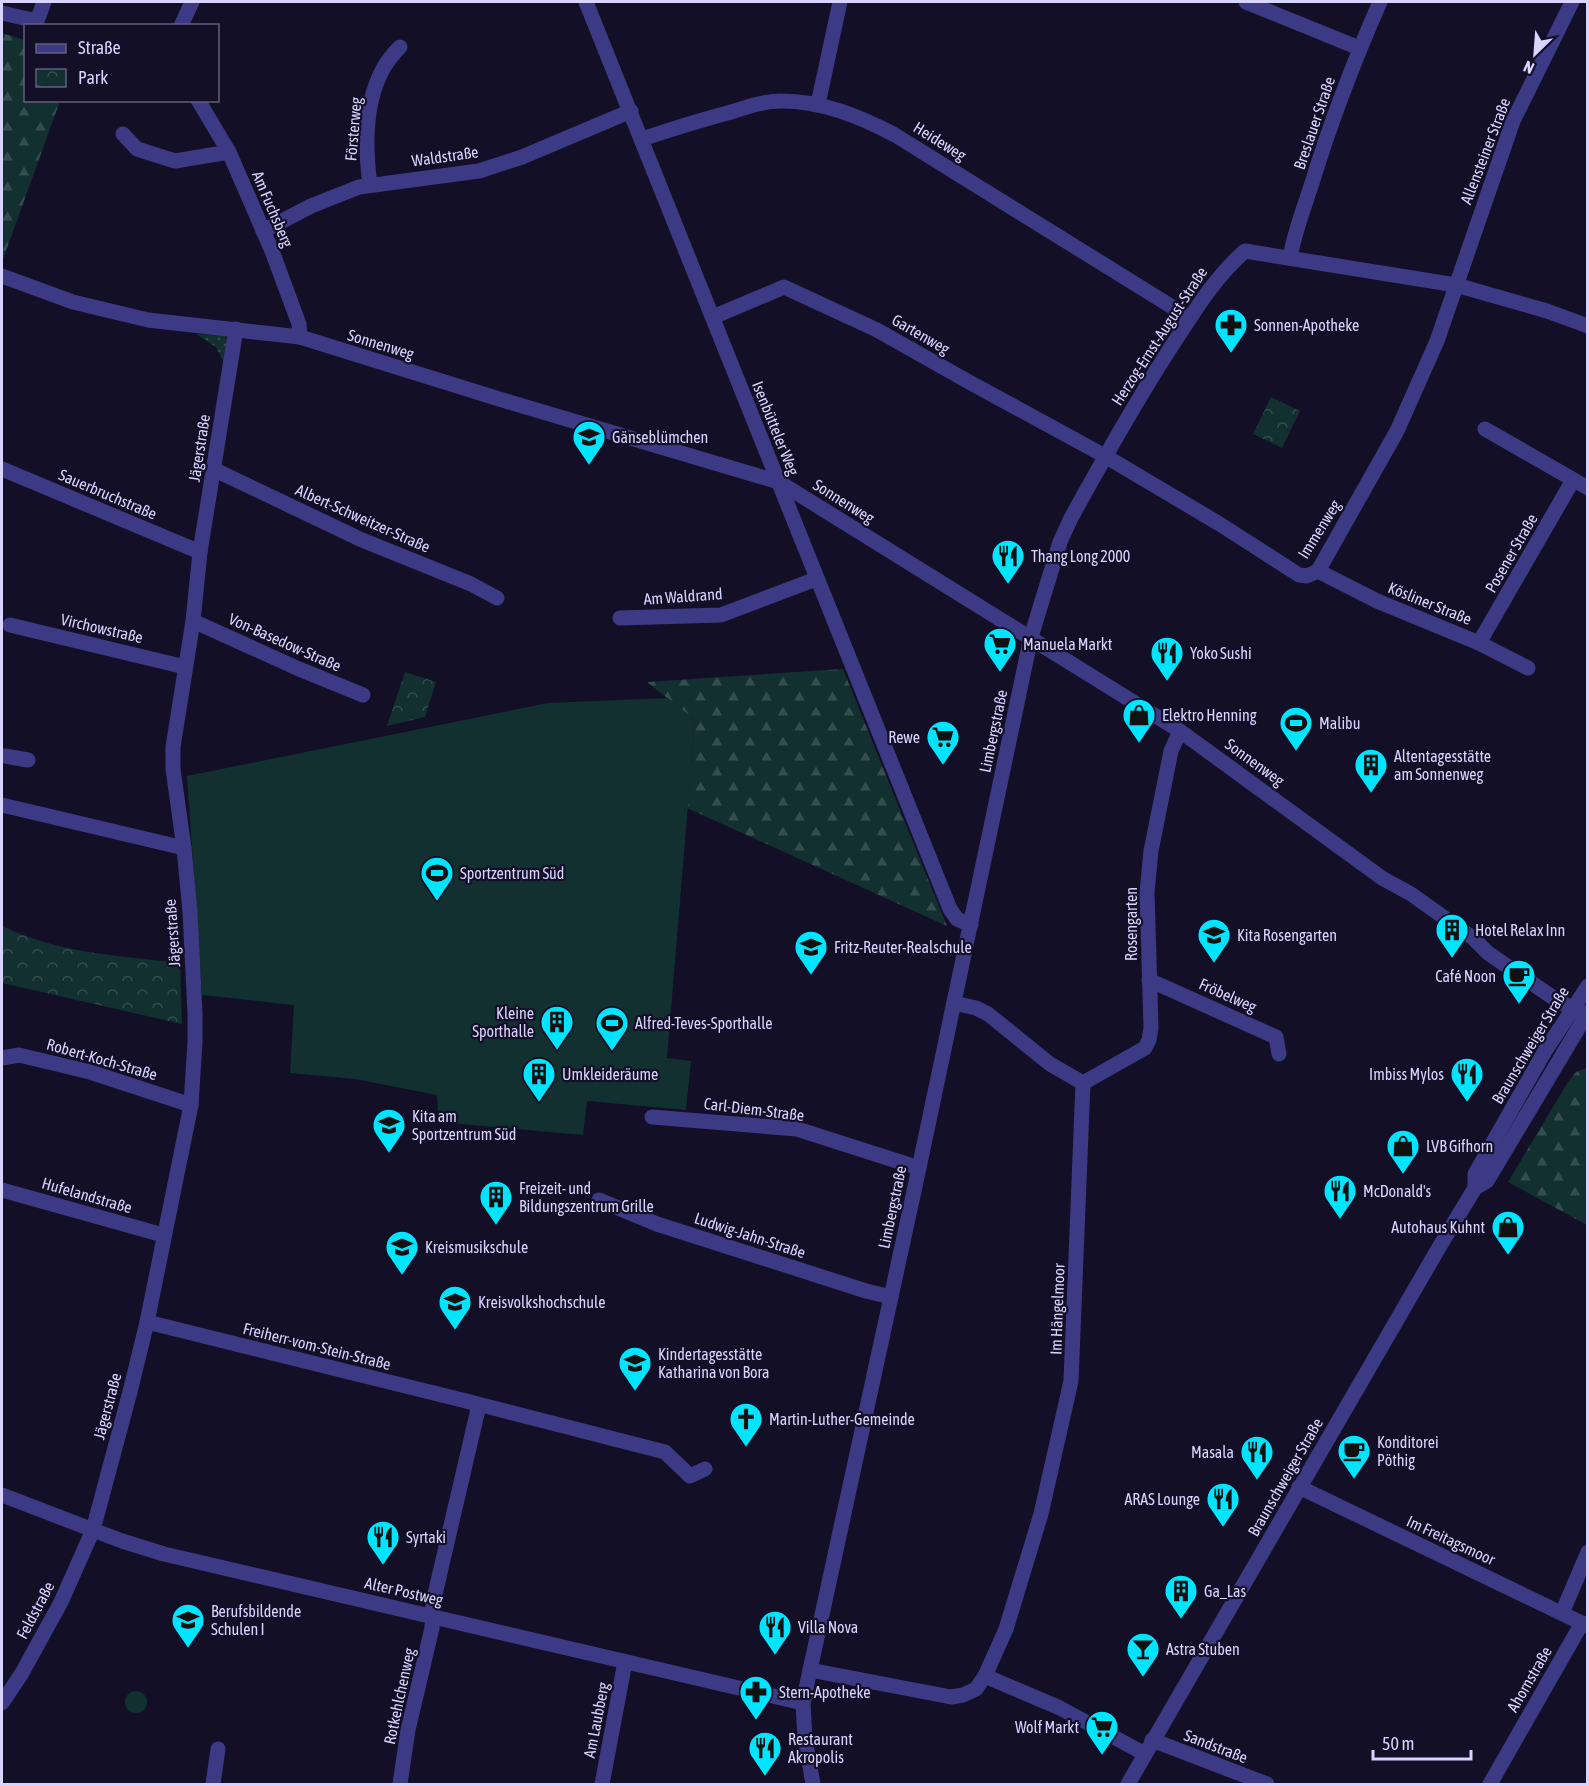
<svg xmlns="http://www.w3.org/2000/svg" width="1589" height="1786" viewBox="0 0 1589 1786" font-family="'Asap Condensed',sans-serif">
<defs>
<pattern id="grass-dots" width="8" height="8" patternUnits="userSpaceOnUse" patternTransform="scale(1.5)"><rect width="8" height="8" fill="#12302f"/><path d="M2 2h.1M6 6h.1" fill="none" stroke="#344d4e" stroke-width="1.8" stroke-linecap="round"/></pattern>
<pattern id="forest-firs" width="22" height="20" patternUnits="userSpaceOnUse" patternTransform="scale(1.5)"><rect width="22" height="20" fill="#12302f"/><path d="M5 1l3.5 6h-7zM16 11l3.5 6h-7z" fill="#344d4e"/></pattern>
<pattern id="park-crowns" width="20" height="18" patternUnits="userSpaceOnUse" patternTransform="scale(1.5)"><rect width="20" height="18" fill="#12302f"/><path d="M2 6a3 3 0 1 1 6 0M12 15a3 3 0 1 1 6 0" fill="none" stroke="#344d4e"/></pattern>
</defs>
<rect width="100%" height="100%" fill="#130f26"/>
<path fill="url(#grass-dots)" d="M196 334 225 336 227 341 224 363 216 347Z"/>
<g fill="url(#forest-firs)">
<path d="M2 33 25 40 26 100 60 101 2 262Z"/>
<path d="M843 669 947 926 687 808 695 720 647 682Z"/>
<path d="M1587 1068H1588L1587 1225 1508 1182 1568 1082 1576 1072Z"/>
</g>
<g fill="url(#park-crowns)">
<path d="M1271 397 1300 411 1282 448 1253 434Z"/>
<path d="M405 672 436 682 425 717 387 726Z"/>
<path d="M2 926C58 953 119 956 180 963L182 1024 2 983Z"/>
</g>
<g fill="#12302f">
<path d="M668 698 695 720 667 1058 691 1061 686 1110 587 1101 583 1135 439 1122 437 1095 355 1079 290 1073 294 1005 202 995 187 776 548 703Z"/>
<circle cx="136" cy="1702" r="11"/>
</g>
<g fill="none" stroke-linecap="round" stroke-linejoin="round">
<g stroke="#3d3a85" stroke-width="15">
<path d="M586 2C708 304 826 607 950 909L957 919 971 925"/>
<path d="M1246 2 1359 48"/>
<path d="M2 13 37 21 44 2"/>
<path d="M181 26 192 2"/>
<path d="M198 100 229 152 272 251 299 324 300 337"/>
<path d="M818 104 840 2"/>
<path d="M123 134 137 149 175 161 229 152"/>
<path d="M642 139C672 129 701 120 731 112 747 107 764 101 781 101 822 101 859 116 895 135L1190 318"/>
<path d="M370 185C364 140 364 81 400 47"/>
<path d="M263 231 311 206 359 187 479 171 522 157 631 111"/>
<path d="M1290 258C1294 233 1304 208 1312 183 1331 121 1354 61 1380 2"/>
<path d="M2 276 73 302 148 320 300 337 509 402 779 482 1180 731 1382 878 1411 894 1473 938 1488 953 1558 1001 1588 1016"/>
<path d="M713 317 784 287 877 330 969 382 1105 456 1218 523 1299 575 1307 576 1318 571 1397 431 1437 341 1513 121 1572 2"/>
<path d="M1485 429 1588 488"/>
<path d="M2 469 200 552"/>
<path d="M213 469 362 540 471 584 497 598"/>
<path d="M1318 571 1377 601 1479 643 1528 668"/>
<path d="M620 618 721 615 816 579"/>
<path d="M193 621 299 669 363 695"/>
<path d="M10 625 185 667"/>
<path d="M1479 643 1573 480"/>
<path d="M5 756 28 760"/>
<path d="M2 805 184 848"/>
<path d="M1149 980 1276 1037 1279 1054"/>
<path d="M2 1058 19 1055 90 1072 191 1105"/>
<path d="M1083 1083 1145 1048 1149 1040 1151 1028 1147 892 1151 851 1171 751 1180 731"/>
<path d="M652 1117 797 1129 919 1168"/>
<path d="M1475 1188V1174L1545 1051 1588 986"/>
<path d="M2 1190 163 1235"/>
<path d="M599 1200 657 1224 866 1291 891 1297"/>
<path d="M147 1322 462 1400 665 1452 690 1476 705 1469"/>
<path d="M1299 1487 1588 1626"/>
<path d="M2 1495 122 1541 164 1554 803 1703"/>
<path d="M1562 1613 1588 1552"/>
<path d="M810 1670 951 1697 963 1695 976 1689 985 1676 1006 1629 1041 1514 1071 1381 1083 1083 1050 1064 988 1014 976 1008 954 1003"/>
<path d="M985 1676 1060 1708 1145 1754"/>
<path d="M2 1703 22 1673 61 1602 93 1530 131 1388 147 1322 191 1105 195 1042V1013L190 912 184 848 173 769V747L193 621 200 552 236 329"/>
<path d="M1152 1740 1267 1784"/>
<path d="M213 1784 218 1749"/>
<path d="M400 1784 408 1730 432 1628 433 1603 479 1405"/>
<path d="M602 1784 625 1662"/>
<path d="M813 1784 805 1739 803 1703 810 1670 919 1168 1031 637 1060 542 1071 518C1104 458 1137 399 1175 341 1196 309 1216 276 1245 251L1456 285 1547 311 1588 326"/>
<path d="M1128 1784 1441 1244 1475 1188 1487 1181 1588 1012"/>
<path d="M1490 1784 1582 1623"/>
</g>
</g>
<defs>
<g id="pharmacy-pin" transform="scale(1.725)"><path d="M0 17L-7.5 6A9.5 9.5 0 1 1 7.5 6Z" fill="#00e5ff" stroke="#130f26"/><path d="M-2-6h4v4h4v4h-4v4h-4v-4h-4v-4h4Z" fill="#111"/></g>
<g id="school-pin" transform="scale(1.725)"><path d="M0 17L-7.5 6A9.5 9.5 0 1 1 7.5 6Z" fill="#00e5ff" stroke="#130f26"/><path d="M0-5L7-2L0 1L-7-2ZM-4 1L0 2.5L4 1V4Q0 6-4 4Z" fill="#111"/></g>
<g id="restaurant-pin" transform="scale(1.725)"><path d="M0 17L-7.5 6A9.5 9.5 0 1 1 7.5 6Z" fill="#00e5ff" stroke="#130f26"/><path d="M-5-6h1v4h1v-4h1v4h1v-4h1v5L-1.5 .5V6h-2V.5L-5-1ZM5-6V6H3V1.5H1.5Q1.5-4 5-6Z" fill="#111"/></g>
<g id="supermarket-pin" transform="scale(1.725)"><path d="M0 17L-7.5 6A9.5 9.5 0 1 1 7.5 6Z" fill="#00e5ff" stroke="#130f26"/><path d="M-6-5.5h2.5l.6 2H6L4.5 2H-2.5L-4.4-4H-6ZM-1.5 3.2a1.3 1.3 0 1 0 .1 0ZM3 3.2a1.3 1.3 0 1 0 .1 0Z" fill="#111"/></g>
<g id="shop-pin" transform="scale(1.725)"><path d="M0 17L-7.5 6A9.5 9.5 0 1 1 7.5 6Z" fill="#00e5ff" stroke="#130f26"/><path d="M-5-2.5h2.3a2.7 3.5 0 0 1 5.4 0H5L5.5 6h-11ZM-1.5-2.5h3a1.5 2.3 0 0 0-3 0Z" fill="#111"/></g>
<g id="stadium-pin" transform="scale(1.725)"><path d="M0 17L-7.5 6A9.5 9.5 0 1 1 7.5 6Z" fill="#00e5ff" stroke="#130f26"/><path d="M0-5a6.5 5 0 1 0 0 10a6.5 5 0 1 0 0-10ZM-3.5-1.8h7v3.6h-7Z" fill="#111"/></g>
<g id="building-pin" transform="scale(1.725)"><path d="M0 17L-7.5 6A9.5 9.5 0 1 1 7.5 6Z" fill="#00e5ff" stroke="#130f26"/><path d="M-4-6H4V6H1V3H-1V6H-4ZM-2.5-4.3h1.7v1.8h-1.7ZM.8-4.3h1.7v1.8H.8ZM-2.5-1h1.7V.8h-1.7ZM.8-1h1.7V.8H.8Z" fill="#111"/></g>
<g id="cafe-pin" transform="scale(1.725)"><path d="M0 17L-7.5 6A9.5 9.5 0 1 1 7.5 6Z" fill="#00e5ff" stroke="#130f26"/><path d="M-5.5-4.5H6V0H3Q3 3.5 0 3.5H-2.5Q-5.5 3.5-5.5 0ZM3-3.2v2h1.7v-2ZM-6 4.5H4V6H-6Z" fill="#111"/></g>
<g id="church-pin" transform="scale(1.725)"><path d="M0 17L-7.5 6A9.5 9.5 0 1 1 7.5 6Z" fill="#00e5ff" stroke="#130f26"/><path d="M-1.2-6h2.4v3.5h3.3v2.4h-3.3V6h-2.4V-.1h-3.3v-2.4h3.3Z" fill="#111"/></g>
<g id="bar-pin" transform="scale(1.725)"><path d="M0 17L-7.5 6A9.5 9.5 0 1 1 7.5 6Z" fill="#00e5ff" stroke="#130f26"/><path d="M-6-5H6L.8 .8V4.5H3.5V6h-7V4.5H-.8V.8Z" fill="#111"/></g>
</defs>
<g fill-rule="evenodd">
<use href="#pharmacy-pin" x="1231" y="325"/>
<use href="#school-pin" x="589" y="437"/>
<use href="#restaurant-pin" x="1008" y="556"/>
<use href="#supermarket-pin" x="1000" y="644"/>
<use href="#restaurant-pin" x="1167" y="653"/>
<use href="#shop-pin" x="1139" y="715"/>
<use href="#stadium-pin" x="1296" y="723"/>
<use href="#supermarket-pin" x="943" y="737"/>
<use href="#building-pin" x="1371" y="765"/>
<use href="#stadium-pin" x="437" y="873"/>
<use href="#building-pin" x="1452" y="930"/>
<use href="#school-pin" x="1214" y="935"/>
<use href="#school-pin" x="811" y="947"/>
<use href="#cafe-pin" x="1519" y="976"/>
<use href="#building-pin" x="557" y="1022"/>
<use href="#stadium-pin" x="612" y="1023"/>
<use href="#building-pin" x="539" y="1074"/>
<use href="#restaurant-pin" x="1467" y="1074"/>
<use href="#school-pin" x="389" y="1125"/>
<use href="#shop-pin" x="1403" y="1146"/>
<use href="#restaurant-pin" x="1340" y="1191"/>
<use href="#building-pin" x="496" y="1197"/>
<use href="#shop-pin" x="1508" y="1227"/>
<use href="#school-pin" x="402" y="1247"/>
<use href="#school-pin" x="455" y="1302"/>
<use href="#school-pin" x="635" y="1363"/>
<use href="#church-pin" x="746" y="1419"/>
<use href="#cafe-pin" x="1354" y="1451"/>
<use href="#restaurant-pin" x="1257" y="1452"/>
<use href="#restaurant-pin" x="1223" y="1499"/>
<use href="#restaurant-pin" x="383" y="1537"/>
<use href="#building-pin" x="1181" y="1591"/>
<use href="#school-pin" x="188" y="1620"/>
<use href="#restaurant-pin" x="775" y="1627"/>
<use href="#bar-pin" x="1143" y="1649"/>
<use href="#pharmacy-pin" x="756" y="1692"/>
<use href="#supermarket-pin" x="1102" y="1727"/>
<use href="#restaurant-pin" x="765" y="1748"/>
</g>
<g text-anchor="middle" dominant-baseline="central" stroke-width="4.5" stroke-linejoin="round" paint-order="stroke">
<g font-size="16" fill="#d9d4ff" stroke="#130f26">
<text transform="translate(1314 123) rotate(-71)">Breslauer Straße</text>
<text transform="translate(353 129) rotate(-85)">Försterweg</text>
<text transform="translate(940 141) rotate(32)">Heideweg</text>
<text transform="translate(1485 151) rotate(-69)">Allensteiner Straße</text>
<text transform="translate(445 156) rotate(-8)">Waldstraße</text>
<text transform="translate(273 209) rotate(67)">Am Fuchsberg</text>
<text transform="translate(921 334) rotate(30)">Gartenweg</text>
<text transform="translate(1159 336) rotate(-57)">Herzog-Ernst-August-Straße</text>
<text transform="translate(381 344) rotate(17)">Sonnenweg</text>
<text transform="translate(776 428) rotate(68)">Isenbütteler Weg</text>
<text transform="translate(199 448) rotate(-81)">Jägerstraße</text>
<text transform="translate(108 494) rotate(23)">Sauerbruchstraße</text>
<text transform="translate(844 501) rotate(32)">Sonnenweg</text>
<text transform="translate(363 518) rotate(24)">Albert-Schweitzer-Straße</text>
<text transform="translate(1319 529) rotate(-58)">Immenweg</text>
<text transform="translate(1511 553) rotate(-60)">Posener Straße</text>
<text transform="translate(683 596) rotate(-4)">Am Waldrand</text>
<text transform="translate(1430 603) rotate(22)">Kösliner Straße</text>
<text transform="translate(102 628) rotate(13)">Virchowstraße</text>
<text transform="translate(285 642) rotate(24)">Von-Basedow-Straße</text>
<text transform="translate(993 731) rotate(-78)">Limbergstraße</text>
<text transform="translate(1255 762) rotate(36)">Sonnenweg</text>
<text transform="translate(1131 924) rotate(-90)">Rosengarten</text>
<text transform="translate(172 933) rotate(-94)">Jägerstraße</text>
<text transform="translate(1228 995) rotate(24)">Fröbelweg</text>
<text transform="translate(1530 1045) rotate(-59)">Braunschweiger Straße</text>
<text transform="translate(102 1059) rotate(16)">Robert-Koch-Straße</text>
<text transform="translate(754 1109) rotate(7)">Carl-Diem-Straße</text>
<text transform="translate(87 1195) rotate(16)">Hufelandstraße</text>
<text transform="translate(892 1207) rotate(-78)">Limbergstraße</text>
<text transform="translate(750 1235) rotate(18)">Ludwig-Jahn-Straße</text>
<text transform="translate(1057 1309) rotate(-88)">Im Hängelmoor</text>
<text transform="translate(317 1346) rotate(14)">Freiherr-vom-Stein-Straße</text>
<text transform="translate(107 1406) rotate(-75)">Jägerstraße</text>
<text transform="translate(1285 1477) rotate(-60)">Braunschweiger Straße</text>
<text transform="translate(1451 1540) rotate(25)">Im Freitagsmoor</text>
<text transform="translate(404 1591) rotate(13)">Alter Postweg</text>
<text transform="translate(35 1610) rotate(-62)">Feldstraße</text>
<text transform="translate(1529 1679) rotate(-60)">Ahornstraße</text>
<text transform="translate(399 1696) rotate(-78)">Rotkehlchenweg</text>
<text transform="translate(596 1720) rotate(-79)">Am Laubberg</text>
<text transform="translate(1216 1746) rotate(21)">Sandstraße</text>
</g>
<g font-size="16" fill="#d9d4ff" stroke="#130f26" text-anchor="start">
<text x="1254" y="325">Sonnen-Apotheke</text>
<text x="612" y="437">Gänseblümchen</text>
<text x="1031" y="556">Thang Long 2000</text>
<text x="1023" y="644">Manuela Markt</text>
<text x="1190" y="653">Yoko Sushi</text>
<text x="1162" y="715">Elektro Henning</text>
<text x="1319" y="723">Malibu</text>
<text x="920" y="737" text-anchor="end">Rewe</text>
<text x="1394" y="756">Altentagesstätte<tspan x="1394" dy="18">am Sonnenweg</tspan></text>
<text x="460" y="873">Sportzentrum Süd</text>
<text x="1475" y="930">Hotel Relax Inn</text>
<text x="1237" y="935">Kita Rosengarten</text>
<text x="834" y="947">Fritz-Reuter-Realschule</text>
<text x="1496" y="976" text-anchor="end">Café Noon</text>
<text x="534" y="1013" text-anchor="end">Kleine<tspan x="534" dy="18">Sporthalle</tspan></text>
<text x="635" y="1023">Alfred-Teves-Sporthalle</text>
<text x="562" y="1074">Umkleideräume</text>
<text x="1444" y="1074" text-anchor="end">Imbiss Mylos</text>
<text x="412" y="1116">Kita am<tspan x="412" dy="18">Sportzentrum Süd</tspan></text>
<text x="1426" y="1146">LVB Gifhorn</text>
<text x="519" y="1188">Freizeit- und<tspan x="519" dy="18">Bildungszentrum Grille</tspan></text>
<text x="1363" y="1191">McDonald's</text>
<text x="1485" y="1227" text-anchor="end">Autohaus Kuhnt</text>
<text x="425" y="1247">Kreismusikschule</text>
<text x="478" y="1302">Kreisvolkshochschule</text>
<text x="658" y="1354">Kindertagesstätte<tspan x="658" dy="18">Katharina von Bora</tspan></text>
<text x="769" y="1419">Martin-Luther-Gemeinde</text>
<text x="1377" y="1442">Konditorei<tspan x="1377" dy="18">Pöthig</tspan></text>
<text x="1234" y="1452" text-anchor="end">Masala</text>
<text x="1200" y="1499" text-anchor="end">ARAS Lounge</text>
<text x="406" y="1537">Syrtaki</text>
<text x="1204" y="1591">Ga_Las</text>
<text x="211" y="1611">Berufsbildende<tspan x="211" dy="18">Schulen I</tspan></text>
<text x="798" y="1627">Villa Nova</text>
<text x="1166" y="1649">Astra Stuben</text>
<text x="779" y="1692">Stern-Apotheke</text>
<text x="1079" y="1727" text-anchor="end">Wolf Markt</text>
<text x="788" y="1739">Restaurant<tspan x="788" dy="18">Akropolis</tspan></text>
</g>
</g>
<rect width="1589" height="1786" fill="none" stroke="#d9d4ff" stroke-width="6"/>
<rect x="24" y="24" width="195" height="78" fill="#130f26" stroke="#625e7d" stroke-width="1.5"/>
<rect x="36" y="44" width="30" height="9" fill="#3d3a85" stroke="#625e7d" stroke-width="1.5"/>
<text x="78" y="54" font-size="18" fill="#d9d4ff">Straße</text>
<rect x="36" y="69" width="30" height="18" fill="url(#park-crowns)" stroke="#625e7d" stroke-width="1.5"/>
<text x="78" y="84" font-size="18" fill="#d9d4ff">Park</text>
<g transform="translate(1535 54) rotate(205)" stroke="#130f26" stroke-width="4.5" paint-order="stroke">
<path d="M0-4.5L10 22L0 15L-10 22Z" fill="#d9d4ff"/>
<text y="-9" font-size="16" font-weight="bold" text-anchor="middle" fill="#d9d4ff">N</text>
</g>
<path d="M1373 1750v9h98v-9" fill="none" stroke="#d9d4ff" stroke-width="3"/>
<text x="1382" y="1750" font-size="18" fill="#d9d4ff" stroke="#130f26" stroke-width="4.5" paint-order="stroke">50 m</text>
</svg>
